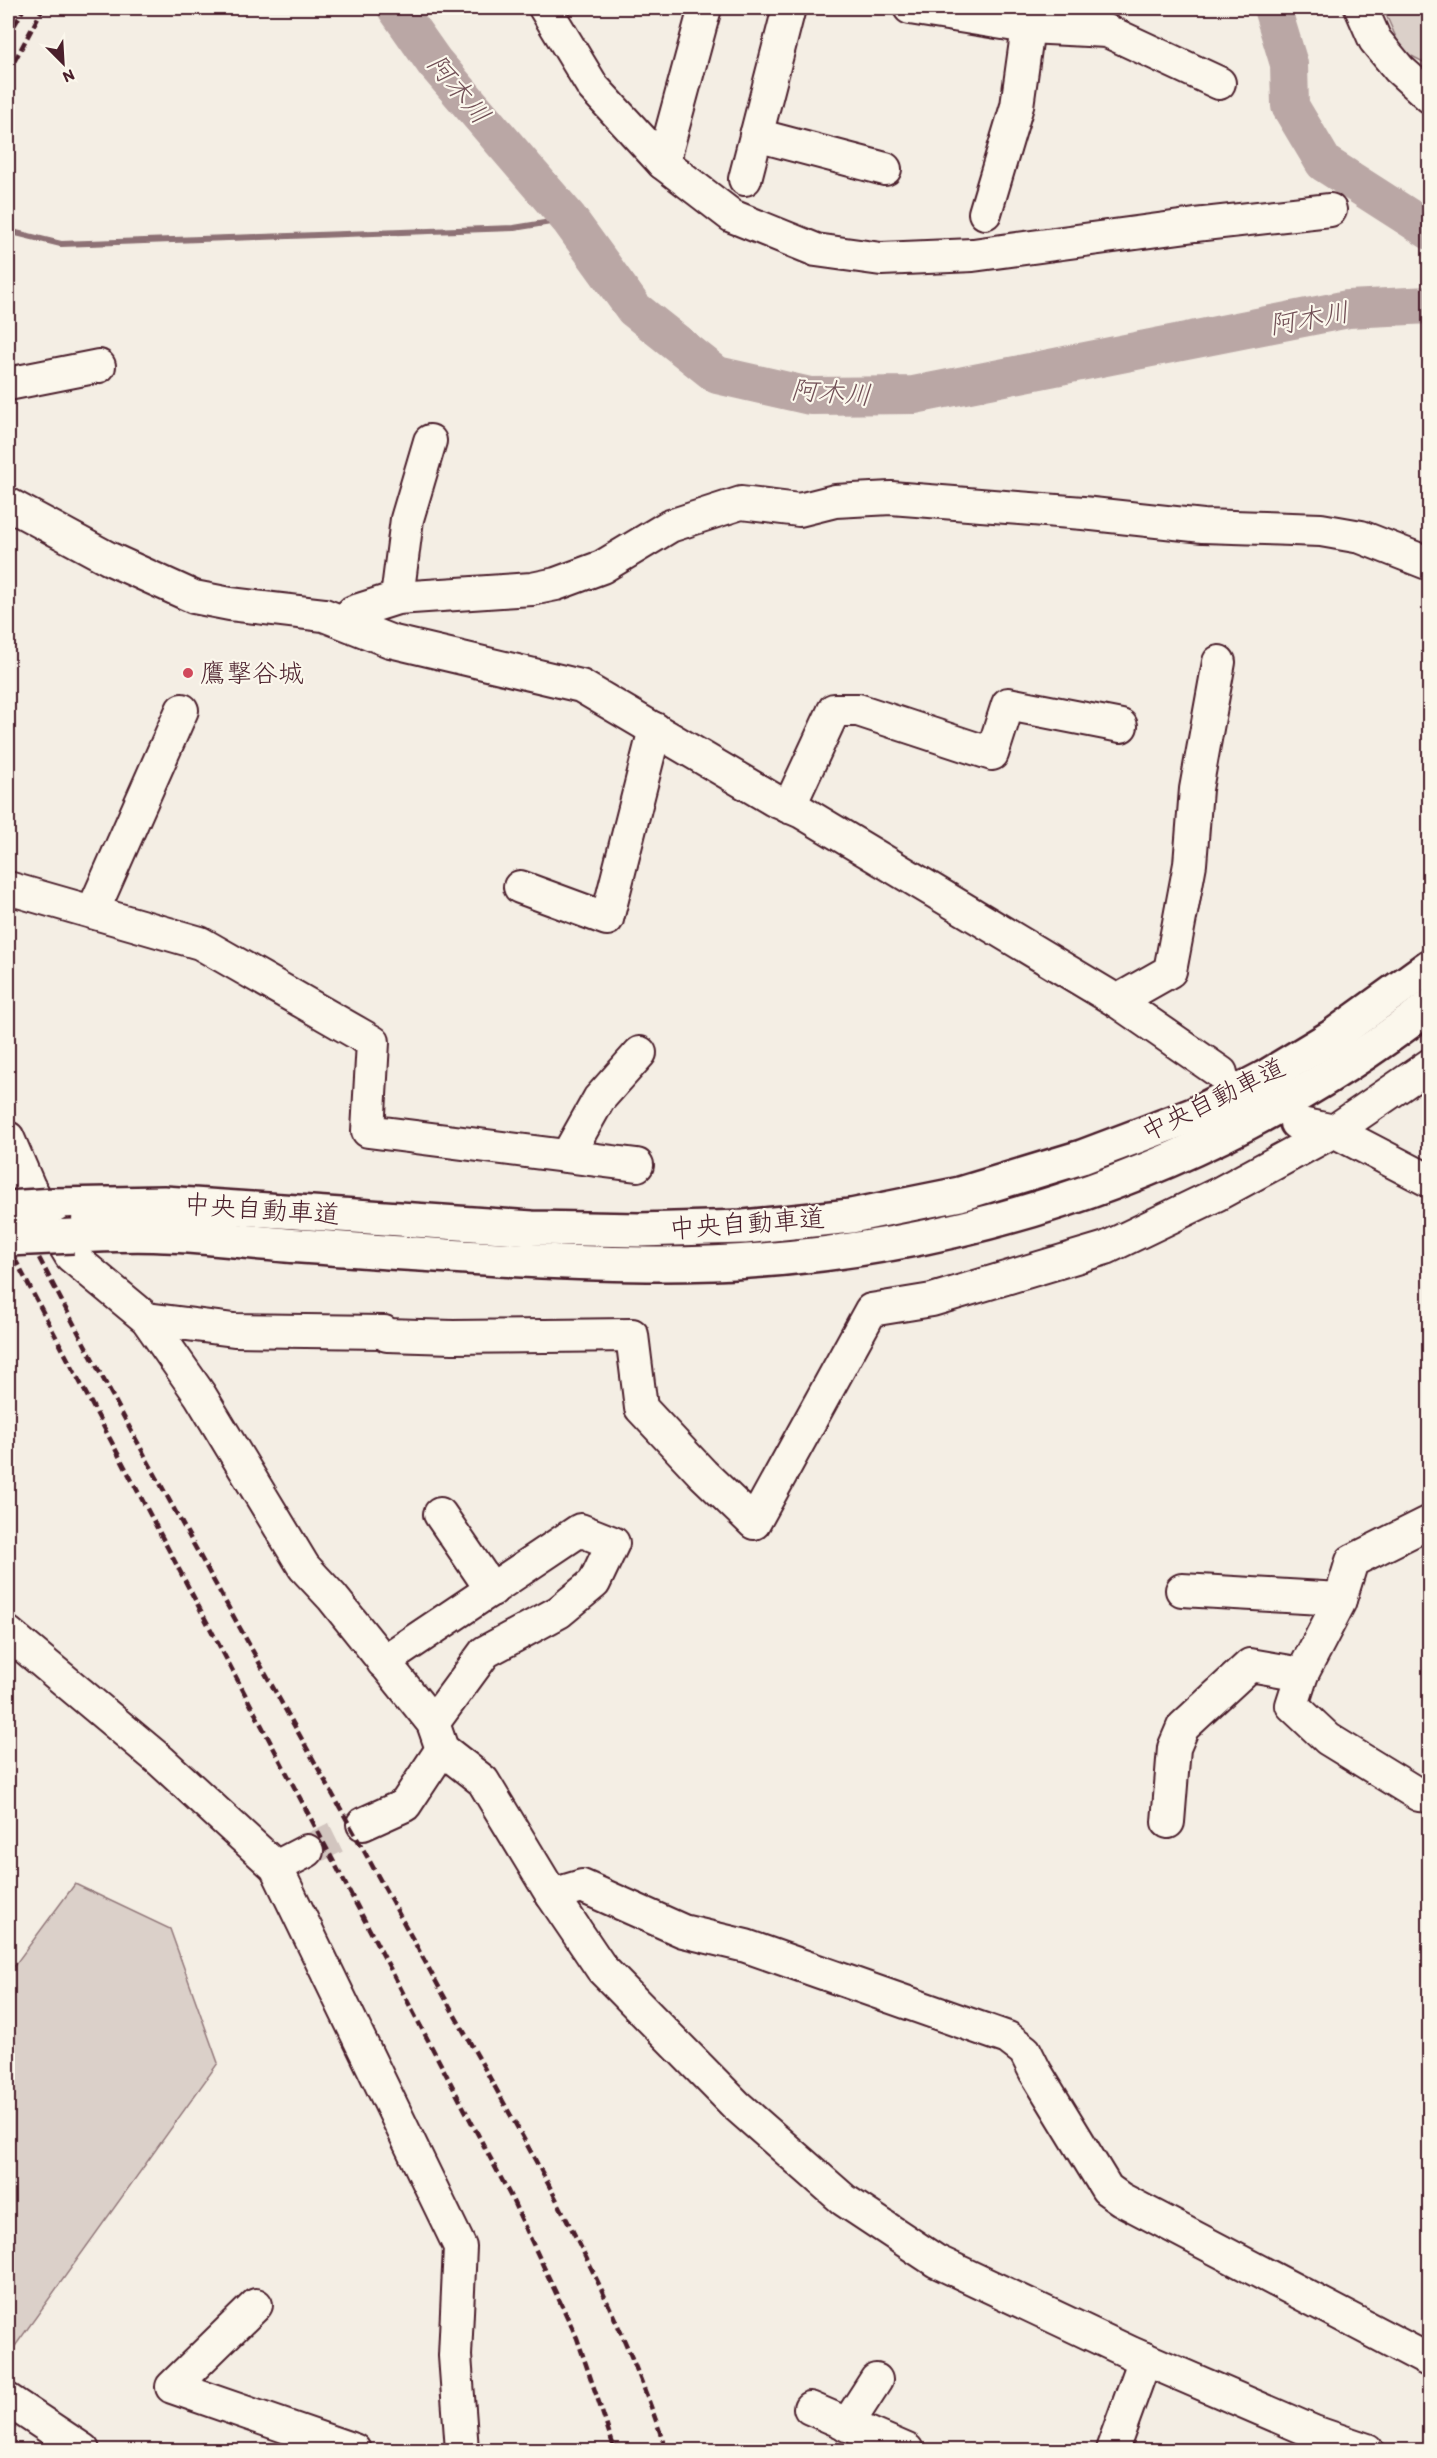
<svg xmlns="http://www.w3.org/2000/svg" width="1437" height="2458" viewBox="0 0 1437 2458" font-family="Itim,'Klee One',sans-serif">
<rect width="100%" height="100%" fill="#f4eee4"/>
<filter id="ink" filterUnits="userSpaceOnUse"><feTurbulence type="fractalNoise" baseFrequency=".0167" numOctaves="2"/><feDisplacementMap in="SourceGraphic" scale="12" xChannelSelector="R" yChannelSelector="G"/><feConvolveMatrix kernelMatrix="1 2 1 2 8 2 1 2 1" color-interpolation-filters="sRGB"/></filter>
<g filter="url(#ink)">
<g fill="#dbd0c9" stroke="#92787a" stroke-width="1.5">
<path d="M1383 8H1429V65L1402 51Z"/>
<path d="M75 1884 170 1929 218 2063 8 2356V1968L12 1969Z"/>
</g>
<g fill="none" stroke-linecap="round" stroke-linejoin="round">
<path stroke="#8d7174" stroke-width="6" d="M8 231 61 244 514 228 569 219"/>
<g stroke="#baa7a5" stroke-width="38">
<path d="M396 8 434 62 569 219 634 309 717 375 810 396 914 395 1348 309 1430 305"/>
<path d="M1272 8 1289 64 1290 106 1324 163 1430 231"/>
</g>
<path stroke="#d2c5bf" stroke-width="32" stroke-dasharray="32 16" stroke-linecap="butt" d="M307 1851 363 1824"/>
<g stroke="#4a1f2b" stroke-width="36">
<g id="minor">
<path d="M545 8 593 87 663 163 732 216 816 250 881 259 973 255 1195 225 1330 210"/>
<path d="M910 8 1028 27 1107 31 1219 83"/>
<path d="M1361 8 1375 40 1399 69 1430 97"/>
<path d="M756 135 885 169"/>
<path d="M663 163 705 8"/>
<path d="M745 179 789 8"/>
<path d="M985 213 1017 106 1028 27"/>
<path d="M8 384 99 366"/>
<path d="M8 504 108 558 194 597 230 604 324 615 390 641 581 686 774 800 802 812 1117 1001 1221 1073"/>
<path d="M397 598 407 519 430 441"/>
<path d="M345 622 353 612 397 598 532 589 556 584 602 567 670 526 741 503 799 510 835 501 891 498 1083 513 1203 526 1321 530 1361 537 1430 564"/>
<path d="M789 807 834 710H858L992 754 1008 704 1121 726"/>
<path d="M520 887 607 919 655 729"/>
<path d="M8 888 200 943 373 1042 368 1131 637 1165"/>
<path d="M93 911 182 710"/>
<path d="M1117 1001 1170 971 1190 864 1196 789 1219 662"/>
<path d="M1296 1123 1334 1131 1430 1181"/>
<path d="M8 1138 29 1187 71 1256 147 1319 200 1395 304 1567 332 1597 433 1723 442 1749 483 1781 552 1895 602 1969 736 2105 844 2200 936 2261 1131 2353 1314 2432 1367 2450"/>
<path d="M567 1156 599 1099 640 1053"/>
<path d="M147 1319 234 1330 384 1332 387 1335 453 1337 632 1335 641 1408 703 1474 754 1523 871 1310 932 1300 1106 1248 1218 1194 1334 1131 1430 1065"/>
<path d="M440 1514 492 1590"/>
<path d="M1430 1522 1352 1561 1339 1603 1302 1674 1292 1705 1328 1739 1419 1795 1430 1796"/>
<path d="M1182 1590 1340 1599"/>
<path d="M8 1633 161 1761 276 1867 460 2247 455 2356 462 2450"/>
<path d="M383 1662 580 1530 613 1543 594 1583 559 1612 485 1652 433 1723"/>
<path d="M1168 1822 1174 1748 1183 1727 1250 1665 1302 1674"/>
<path d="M363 1824 405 1805 442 1749"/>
<path d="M276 1867 307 1851"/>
<path d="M552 1895 582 1886 683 1931 746 1946 1008 2038 1025 2051 1035 2071 1107 2189 1121 2199 1430 2361"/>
<path d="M256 2305 172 2387 354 2450"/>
<path d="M8 2400 83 2450"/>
<path d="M810 2408 907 2450"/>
<path d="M847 2425 876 2380"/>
<path d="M1112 2450 1145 2359"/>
</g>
</g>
<g stroke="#4a1f2b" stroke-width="38">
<g id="highway">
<path d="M54 1205 164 1203 532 1228 639 1230 744 1227 851 1216 960 1194 1082 1157 1193 1115 1264 1078 1333 1036 1430 966"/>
<path d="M73 1236C104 1235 135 1233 165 1235 206 1236 246 1242 286 1245 406 1253 527 1263 648 1264 931 1266 1205 1180 1430 1006"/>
</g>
</g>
<use href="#minor" stroke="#fbf7ec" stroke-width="32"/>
<use href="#highway" stroke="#fbf7ec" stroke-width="33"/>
<g stroke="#4a1f2b" stroke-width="4.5" stroke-dasharray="9 4.5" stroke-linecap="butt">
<path d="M8 10 9 8"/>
<path d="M8 37 24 8"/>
<path d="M8 73 43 8"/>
<path d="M8 1198C143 1461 292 1718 434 1978 519 2132 612 2284 666 2450"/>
<path d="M8 1246 511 2197 577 2338 615 2450"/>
</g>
<g stroke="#4a1f2b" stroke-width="38" stroke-linecap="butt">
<g id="highway-bridge">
<path d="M8 1208 54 1205"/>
<path d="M8 1239 73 1236"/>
</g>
</g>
<use href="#highway-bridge" stroke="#fbf7ec" stroke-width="33"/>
</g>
</g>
<circle fill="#d1495b" stroke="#fbf7ec" stroke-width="2" cx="188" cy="673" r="6"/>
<g text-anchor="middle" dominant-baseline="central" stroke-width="4.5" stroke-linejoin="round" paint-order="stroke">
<g font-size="26" fill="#4a1f2b" stroke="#fbf7ec" text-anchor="start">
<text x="200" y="673">鷹撃谷城</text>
</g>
<g font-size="26" fill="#4a1f2b" stroke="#fbf7ec">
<text transform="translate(1213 1099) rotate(-26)">中央自動車道</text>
<text transform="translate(262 1209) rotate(4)">中央自動車道</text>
<text transform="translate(747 1223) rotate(-4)">中央自動車道</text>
</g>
<g font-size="27" font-style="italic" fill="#714f56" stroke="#fbf7ec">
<text transform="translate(459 89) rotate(50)">阿木川</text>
<text transform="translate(1309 318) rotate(-10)">阿木川</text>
<text transform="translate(831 392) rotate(4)">阿木川</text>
</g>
</g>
<rect width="1437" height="2458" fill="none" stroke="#fbf7ec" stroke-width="30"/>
<rect x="15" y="15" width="1407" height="2428" fill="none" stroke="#4a1f2b" stroke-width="2" filter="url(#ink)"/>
<g transform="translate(63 63) rotate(156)" stroke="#fbf7ec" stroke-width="4.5" paint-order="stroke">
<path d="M0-4.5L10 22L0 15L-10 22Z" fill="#4a1f2b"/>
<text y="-9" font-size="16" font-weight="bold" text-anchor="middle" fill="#4a1f2b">N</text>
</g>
</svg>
